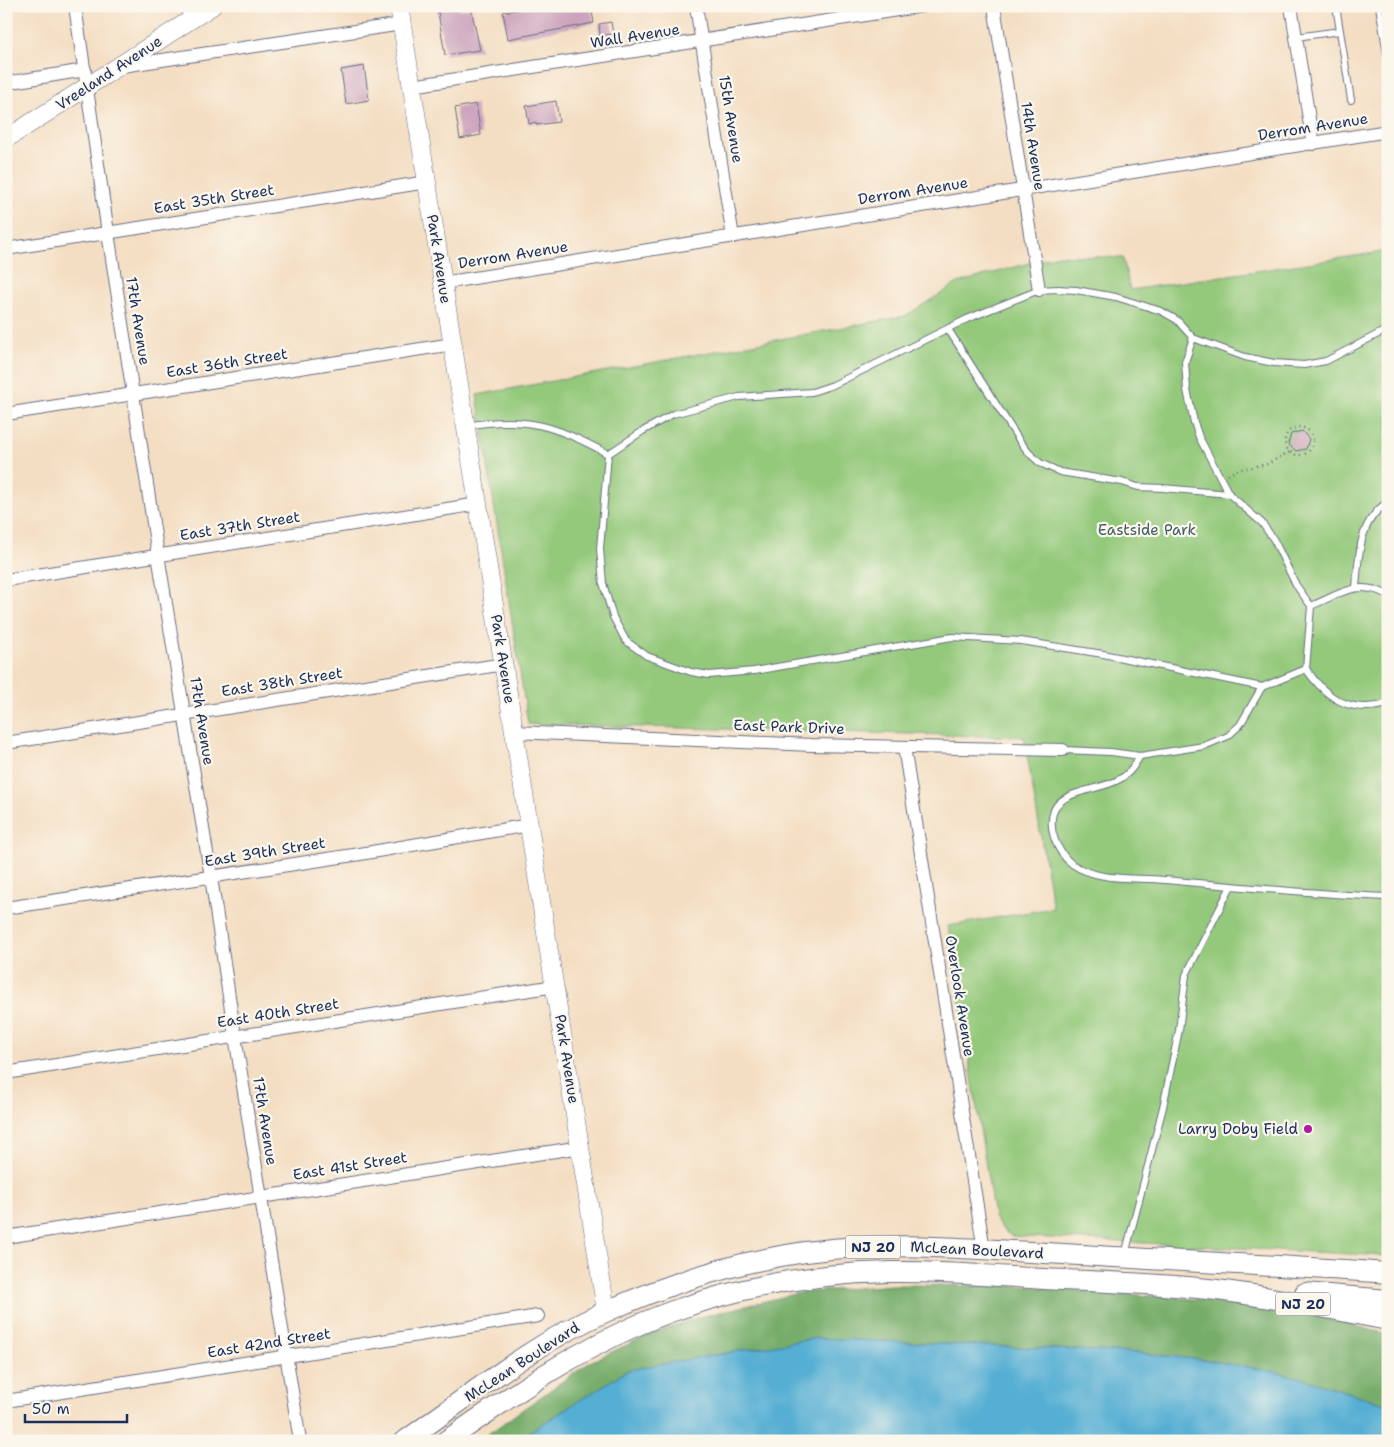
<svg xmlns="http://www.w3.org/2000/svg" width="1394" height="1447" viewBox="0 0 1394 1447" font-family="'Shantell Sans',sans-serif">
<rect width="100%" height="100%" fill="#fbf7ec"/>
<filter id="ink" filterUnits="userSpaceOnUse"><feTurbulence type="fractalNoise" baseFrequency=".02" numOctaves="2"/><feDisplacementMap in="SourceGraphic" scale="10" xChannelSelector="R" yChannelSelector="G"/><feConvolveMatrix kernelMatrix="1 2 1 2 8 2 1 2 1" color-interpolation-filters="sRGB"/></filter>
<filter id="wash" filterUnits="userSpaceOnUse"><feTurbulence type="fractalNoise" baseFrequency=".0096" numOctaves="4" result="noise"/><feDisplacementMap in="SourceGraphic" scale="20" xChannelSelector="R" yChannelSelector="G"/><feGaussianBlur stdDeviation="1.12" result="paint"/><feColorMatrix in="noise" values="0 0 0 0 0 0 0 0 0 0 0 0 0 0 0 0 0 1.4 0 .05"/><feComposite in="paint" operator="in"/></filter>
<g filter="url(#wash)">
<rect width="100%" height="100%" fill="#f4dec3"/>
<path fill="#94c97b" stroke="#587c6c" d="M1388 251V1256L1011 1236 1001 1228 994 1217 948 926 1053 908 1024 737 528 724 477 395 905 316 958 283 1058 255 1123 258 1130 290Z"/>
<path fill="#77ad6b" stroke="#496e64" d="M892 1285 1019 1286 1270 1305 1388 1334V1405L1303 1378 1264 1370 1211 1361 1140 1353 816 1338 628 1370 515 1441H478L590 1362 646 1336 699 1317 799 1293Z"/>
<path fill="#55aed3" stroke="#386e98" d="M816 1338 1140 1353 1211 1361 1265 1370 1303 1378 1388 1405V1441H515L628 1370Z"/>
<g id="blocks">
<g fill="#caa0bb">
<path d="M437 6H458L459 10 471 8 480 50 445 55Z"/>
<path d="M540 6H591L594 23 508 39 503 12Z"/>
<path d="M611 22 613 34 600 36 599 24Z"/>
<path d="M364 66 369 100 346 104 341 70Z"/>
<path d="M556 101 559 122 536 125V122L529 124 526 106Z"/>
<path d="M476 104 481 135 460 139 455 108Z"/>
<path d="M1302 431 1309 439 1306 449 1296 451 1288 444 1291 434Z"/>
</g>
</g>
</g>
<g filter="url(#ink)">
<use href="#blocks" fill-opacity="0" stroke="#676c81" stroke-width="1"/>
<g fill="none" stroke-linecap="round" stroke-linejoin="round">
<g stroke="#676c81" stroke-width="8">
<g id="lane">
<path d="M184 6 186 19"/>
<path d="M1379 6 1388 60"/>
<path d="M1340 31 1351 100"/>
<path d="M1296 37 1340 31 1336 6"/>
<path d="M948 329 1019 440 1029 453 1040 463 1060 472 1122 482 1138 487 1163 488 1229 494"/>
<path d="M1193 338 1185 362 1187 390 1194 422 1199 437 1229 494 1262 523 1274 540 1296 585 1311 606 1306 669C1327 699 1350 714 1388 704"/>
<path d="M466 426C525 415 557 426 608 454"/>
<path d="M608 454 600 549 603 583 613 617 626 641 647 656 691 672 709 675 754 671 952 637 1021 641 1103 654 1262 687 1306 669"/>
<path d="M608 454 643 431 673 414 739 397 812 392 833 385 967 319 1039 290 1058 289 1076 290 1116 297 1161 311 1177 320 1193 338 1245 357 1274 363 1304 365 1326 361 1388 329"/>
<path d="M1356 587C1359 556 1358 521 1388 502"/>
<path d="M1311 606C1340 594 1357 579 1388 595"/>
<path d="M1063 750 1111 752 1140 756 1204 746 1228 736 1240 725 1262 687"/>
<path d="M1140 756C1134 766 1129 775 1118 780 1101 790 1062 790 1054 810 1047 829 1057 852 1072 864 1098 882 1135 877 1165 880 1239 887 1313 894 1388 897"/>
<path d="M1125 1255 1163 1107 1179 1030 1186 975 1231 886"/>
</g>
</g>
<g stroke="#676c81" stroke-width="14">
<g id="street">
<path d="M75 6 108 233 158 555 211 877 235 1036 300 1441"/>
<path d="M696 6 733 237"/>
<path d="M994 6 1039 290"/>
<path d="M1291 6 1313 144"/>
<path d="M122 66 402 24"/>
<path d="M6 83 85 70"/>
<path d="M412 86 923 6"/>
<path d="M6 249 427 182"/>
<path d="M443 283 1388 131"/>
<path d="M6 414 453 344"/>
<path d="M6 580 478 504"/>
<path d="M515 732 812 745 1063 750"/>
<path d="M6 743 504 664"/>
<path d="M904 747 984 1250"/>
<path d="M6 908 360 854 529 825"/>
<path d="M6 1073 555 986"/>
<path d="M6 1237 581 1147"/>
<path d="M6 1401 538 1316"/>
</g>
</g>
<g stroke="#676c81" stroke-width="19">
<g id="secondary">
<path d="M399 6 606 1311"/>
<path d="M6 139 212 6"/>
</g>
</g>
<g stroke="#676c81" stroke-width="22">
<g id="primary">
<path d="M1305 1293 1388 1300"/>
<path d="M405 1441C469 1396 533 1344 605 1312 685 1276 772 1251 860 1247 939 1244 1019 1252 1098 1256 1194 1262 1291 1266 1388 1273"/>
<path d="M446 1441C519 1390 589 1341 673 1311 743 1286 817 1273 891 1272 942 1271 994 1276 1044 1279 1102 1282 1160 1283 1217 1290 1274 1297 1331 1309 1388 1320"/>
</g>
</g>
<g stroke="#676c81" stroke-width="2.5" stroke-dasharray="1 4" stroke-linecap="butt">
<circle cx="1299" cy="441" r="14"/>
<path d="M1228 475 1237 470 1267 464 1290 452"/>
</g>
<use href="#lane" stroke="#fff" stroke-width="6"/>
<use href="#street" stroke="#fff" stroke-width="12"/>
<use href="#secondary" stroke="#fff" stroke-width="18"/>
<use href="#primary" stroke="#fff" stroke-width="20"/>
</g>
</g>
<circle fill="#b5179e" stroke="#fbf7ec" stroke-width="2" cx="1308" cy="1129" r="5"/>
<g text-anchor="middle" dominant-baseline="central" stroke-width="4.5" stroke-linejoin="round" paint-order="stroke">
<g fill="#fbf7ec" stroke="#5e6b89" stroke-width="1">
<rect x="845.5" y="1235.5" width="55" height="23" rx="4"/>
<rect x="1275.5" y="1292.5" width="55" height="23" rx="4"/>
</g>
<g font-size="14" font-weight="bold" fill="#1b2f5e">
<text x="873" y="1247">NJ 20</text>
<text x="1303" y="1304">NJ 20</text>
</g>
<g font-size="15" fill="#1b2f5e" stroke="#fbf7ec">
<text transform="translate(635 36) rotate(-9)">Wall Avenue</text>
<text transform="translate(109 73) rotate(-33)">Vreeland Avenue</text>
<text transform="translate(731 119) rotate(81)">15th Avenue</text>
<text transform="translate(1313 127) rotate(-9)">Derrom Avenue</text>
<text transform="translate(1033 146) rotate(81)">14th Avenue</text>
<text transform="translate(913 191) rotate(-9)">Derrom Avenue</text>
<text transform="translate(214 199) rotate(-9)">East 35th Street</text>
<text transform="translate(513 255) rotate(-9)">Derrom Avenue</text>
<text transform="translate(439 259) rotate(81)">Park Avenue</text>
<text transform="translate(138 321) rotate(81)">17th Avenue</text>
<text transform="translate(227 363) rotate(-9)">East 36th Street</text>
<text transform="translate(240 526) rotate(-9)">East 37th Street</text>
<text transform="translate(503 659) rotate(81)">Park Avenue</text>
<text transform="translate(282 682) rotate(-9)">East 38th Street</text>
<text transform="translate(202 721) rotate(81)">17th Avenue</text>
<text transform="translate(789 727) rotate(2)">East Park Drive</text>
<text transform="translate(265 852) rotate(-9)">East 39th Street</text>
<text transform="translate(960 996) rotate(81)">Overlook Avenue</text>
<text transform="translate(278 1013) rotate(-9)">East 40th Street</text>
<text transform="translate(567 1059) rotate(81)">Park Avenue</text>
<text transform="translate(265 1121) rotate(81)">17th Avenue</text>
<text transform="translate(350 1166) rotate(-9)">East 41st Street</text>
<text transform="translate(977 1250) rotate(3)">McLean Boulevard</text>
<text transform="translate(269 1343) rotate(-9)">East 42nd Street</text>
<text transform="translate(522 1362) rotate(-33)">McLean Boulevard</text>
</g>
<g font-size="15" fill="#3f5d67" stroke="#fbf7ec">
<text x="1147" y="530">Eastside Park</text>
</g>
<g font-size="15" fill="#1b2f5e" stroke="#fbf7ec" text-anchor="end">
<text x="1298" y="1129">Larry Doby Field</text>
</g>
</g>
<rect width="1394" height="1447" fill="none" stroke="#fbf7ec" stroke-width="25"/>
<path d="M25 1414v8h102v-8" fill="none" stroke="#1b2f5e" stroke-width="2.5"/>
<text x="32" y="1414" font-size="15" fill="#1b2f5e" stroke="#fbf7ec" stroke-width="4" paint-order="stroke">50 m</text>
</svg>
